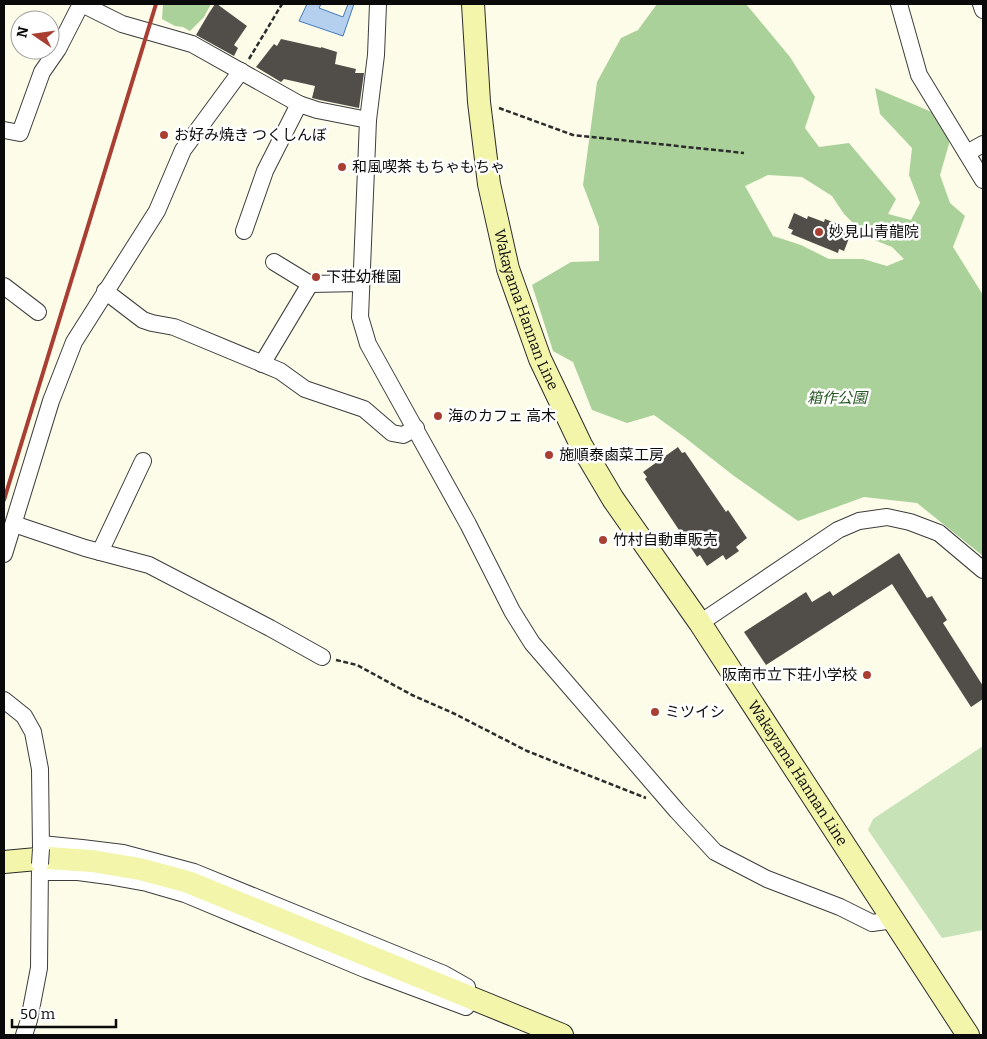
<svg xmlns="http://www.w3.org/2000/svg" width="987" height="1039" viewBox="0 0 987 1039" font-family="Bitter,'Noto Sans JP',serif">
<rect width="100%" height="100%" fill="#fcfce9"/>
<path fill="#c7e2b7" d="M983 746V930L942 938 868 830 873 819Z"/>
<g fill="#aad199" fill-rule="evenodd">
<path d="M163 4H211L204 17 190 31 183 27 175 26 162 19Z"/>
<path d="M657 4H746L790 57 815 97 805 128 819 147 849 143 896 199 888 214 911 220 920 203 909 175 912 148 880 114 875 88 946 118 949 144 940 175 950 203 965 216 953 247 983 295V556L917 503 864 497 798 521 734 476 683 436 654 415 627 423 592 410 573 362 553 351 532 285 571 262 599 261V227L583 185 597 82 621 38 638 30ZM768 175 802 177 832 196 844 214 867 237 892 247 904 259 887 266 863 259H829L801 245 773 236 745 186Z"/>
</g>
<path fill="#b4d0ee" stroke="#437abc" d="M307 4H321L319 8 343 17 348 4H354L343 36 299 21Z"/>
<g fill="#514d48">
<path d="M215 4H217L247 26 234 45 238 48 234 56 196 35 209 13Z"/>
<path d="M281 39 321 48V47L337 52 335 64 356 69 355 73H364L359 108 320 100 312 98 315 86 284 79 281 82 256 67 274 44 277 46Z"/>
<path d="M794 213 807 219 808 216 824 222 825 219 838 224 837 228 851 233 844 251 839 249 838 253 791 234 793 230 788 228Z"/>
<path d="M678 447 682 453 685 452 726 512 728 510 747 538 736 547 739 551 726 560 723 555 707 566 700 555 697 557 645 479 647 477 643 472Z"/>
<path d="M899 553 927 598 932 596 947 620 943 623 983 686V699L971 707 892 584 766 665 744 632 806 592 812 602 830 591 833 596Z"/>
</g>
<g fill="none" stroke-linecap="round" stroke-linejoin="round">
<g stroke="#3d3d3d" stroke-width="18">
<g id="street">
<path d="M82 4 122 24 192 44 299 104 317 110 368 120"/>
<path d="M378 4 376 55 368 120 360 317 368 344 468 524 512 611 532 643 677 811 715 852 767 879 840 907 872 923 894 920"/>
<path d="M899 4 919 75 983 180"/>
<path d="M981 4 983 10"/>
<path d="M4 130 20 133 42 72 58 49 81 4"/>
<path d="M967 153 983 144"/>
<path d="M244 231 265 171 299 104"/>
<path d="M274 262 310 284 361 283"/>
<path d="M4 286 38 312"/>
<path d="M105 291 143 320 152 323 174 327 280 371 305 389 364 409 392 433 403 435 416 428"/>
<path d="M262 364 310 284"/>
<path d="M14 524 85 548 149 565 270 628 322 657"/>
<path d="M100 552 143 461"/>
<path d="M4 554 51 401 74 342 157 211 183 150 241 71"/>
<path d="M700 623 838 530 859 521 887 517 910 522 939 533 983 570"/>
<path d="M4 700 24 716 33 732 40 769 41 849"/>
<path d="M41 844 82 848 123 853 194 872 444 974 467 987"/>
<path d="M40 872H78L108 876 147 883 185 894 367 970 466 1007"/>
<path d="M24 1035 29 1020 39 968 40 864"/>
</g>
</g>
<g stroke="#2c2c2c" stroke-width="24">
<g id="secondary">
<path id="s1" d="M473 4 479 102 489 184 508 269 540 359 581 445 613 499 700 623 968 1035"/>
<path d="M4 862 48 858 92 861 140 869 188 882 562 1035"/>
</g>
</g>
<g stroke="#2c2c2c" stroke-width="2.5" stroke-dasharray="5 2.5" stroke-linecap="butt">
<path d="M249 59 282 4"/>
<path d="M499 108 573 135 744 153"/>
<path d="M336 660 357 665 412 695 455 714 527 751 646 798"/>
</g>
<use href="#street" stroke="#fff" stroke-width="16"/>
<use href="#secondary" stroke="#f3f5ab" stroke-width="22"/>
<path stroke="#a93f33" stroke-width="4" d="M4 500 156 4"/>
<g stroke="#3d3d3d" stroke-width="18" stroke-linecap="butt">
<path id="street-bridge" d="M40 864 41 849"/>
</g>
<use href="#street-bridge" stroke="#fff" stroke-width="16"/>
</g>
<g fill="#a93f33" stroke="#fff" stroke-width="2">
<circle cx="164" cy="135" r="5"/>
<circle cx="342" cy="167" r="5"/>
<circle cx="819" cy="232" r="5"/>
<circle cx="316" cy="277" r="5"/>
<circle cx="438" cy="416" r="5"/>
<circle cx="549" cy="455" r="5"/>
<circle cx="603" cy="540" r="5"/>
<circle cx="867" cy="675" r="5"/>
<circle cx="655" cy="712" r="5"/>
</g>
<g text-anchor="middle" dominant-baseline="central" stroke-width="5" stroke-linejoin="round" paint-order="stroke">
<g font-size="15" fill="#0a0a0a" stroke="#fff" text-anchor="start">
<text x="174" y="135">お好み焼き つくしんぼ</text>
<text x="352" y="167">和風喫茶 もちゃもちゃ</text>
<text x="829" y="232">妙見山青龍院</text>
<text x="326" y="277">下荘幼稚園</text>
<text x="448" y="416">海のカフェ 高木</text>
<text x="559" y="455">施順泰鹵菜工房</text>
<text x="613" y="540">竹村自動車販売</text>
<text x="857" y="675" text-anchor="end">阪南市立下荘小学校</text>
<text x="665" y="712">ミツイシ</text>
</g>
<g font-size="15" fill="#0a0a0a" stroke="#fff">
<text stroke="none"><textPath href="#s1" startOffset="312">Wakayama Hannan Line</textPath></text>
<text stroke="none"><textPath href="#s1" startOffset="852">Wakayama Hannan Line</textPath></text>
</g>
<g font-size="15" font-style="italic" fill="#265923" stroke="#fff">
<text x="837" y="398">箱作公園</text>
</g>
</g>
<rect width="987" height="1039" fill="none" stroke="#0a0a0a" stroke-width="10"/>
<g transform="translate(35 35) rotate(283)"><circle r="24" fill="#ffffff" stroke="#9d9d9d"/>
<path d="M0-4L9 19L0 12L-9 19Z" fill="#a93f33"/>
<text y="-8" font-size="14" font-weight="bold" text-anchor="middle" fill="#0a0a0a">N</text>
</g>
<path d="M12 1019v8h104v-8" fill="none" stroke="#0a0a0a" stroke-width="2.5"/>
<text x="20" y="1019" font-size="15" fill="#0a0a0a" stroke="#ffffff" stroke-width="4" paint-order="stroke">50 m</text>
</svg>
